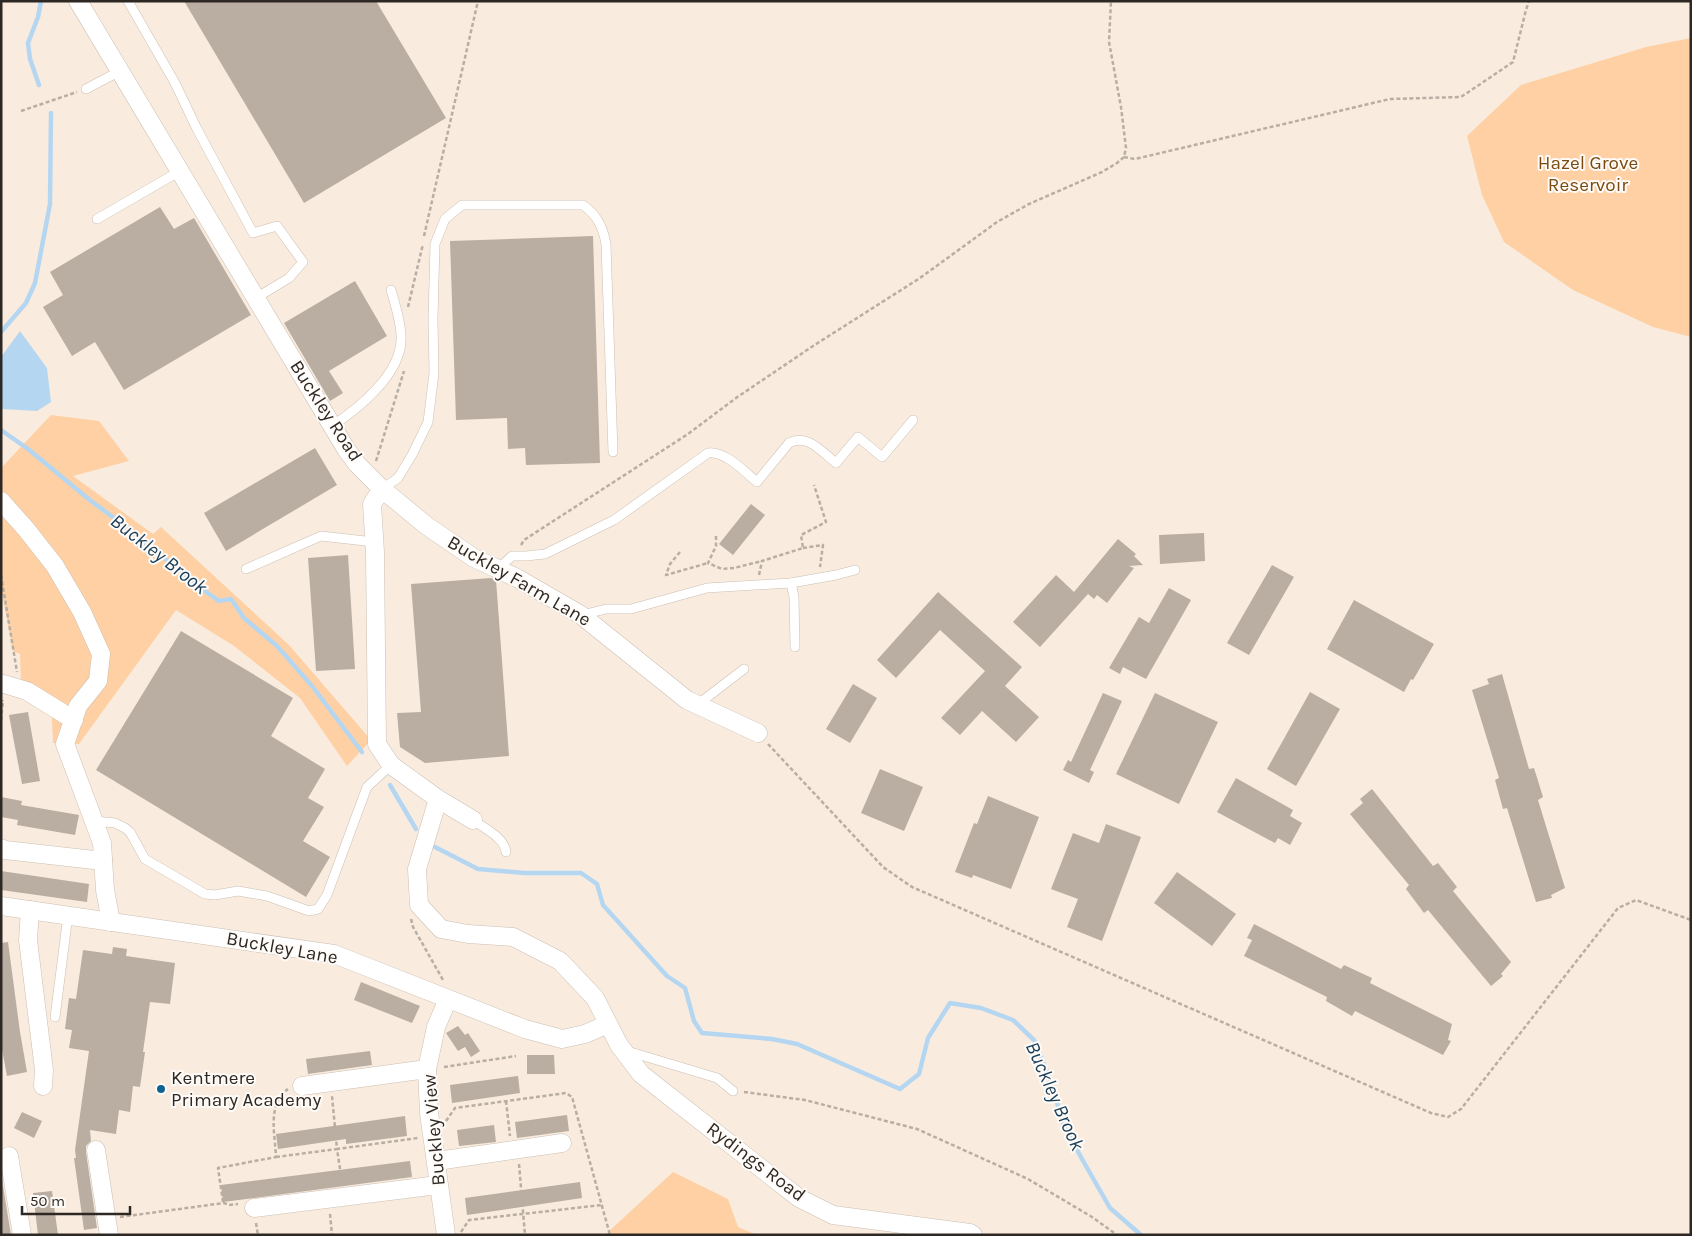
<svg xmlns="http://www.w3.org/2000/svg" width="1692" height="1236" viewBox="0 0 1692 1236" font-family="Karla,sans-serif">
<rect width="100%" height="100%" fill="#f9ecdf"/>
<g fill="#fed0a3">
<path d="M1691 38V337L1653 327 1573 290 1504 242 1482 195 1467 136 1521 85 1646 47Z"/>
<path d="M51 415 99 421 129 461 73 476 153 534 161 527 289 645 371 740 347 766 300 698 234 646 176 610 79 744 53 743 51 697 21 682 20 654 13 651 1 588V468Z"/>
<path d="M673 1172 728 1199 738 1227 757 1235H605Z"/>
</g>
<path fill="#b5d6f1" d="M20 331 47 368 51 402 37 411 1 409V357Z"/>
<g fill="none" stroke-linecap="round" stroke-linejoin="round">
<g stroke="#b5d6f1" stroke-width="4.5">
<path d="M39 85 30 59 28 43 38 17 41 1"/>
<path d="M1 332 26 303 35 283 50 204 51 113"/>
<path d="M1 430 28 449 91 501 125 526 205 591 219 601 231 599 244 618 277 646 312 686 362 752"/>
<path d="M390 785 416 829"/>
<path d="M435 847 478 869 524 873H581L597 884 603 905 667 976 685 988 694 1021 702 1033 772 1039 797 1044 900 1089 919 1074 928 1038 950 1003 981 1008 1013 1020 1034 1040 1050 1079 1064 1126 1082 1159 1110 1208 1141 1235"/>
</g>
</g>
<g fill="#baada1">
<path d="M184 1H376L446 118 304 203Z"/>
<path d="M160 207 174 229 194 218 251 315 124 390 95 342 72 356 43 307 63 295 50 272Z"/>
<path d="M593 236 600 463 526 465 525 448 508 449 507 418 456 420 450 241Z"/>
<path d="M355 281 387 336 329 371 343 393 330 401 284 323Z"/>
<path d="M315 448 337 485 226 551 204 513Z"/>
<path d="M751 504 765 515 733 555 719 544Z"/>
<path d="M1204 533 1205 561 1160 564 1159 535Z"/>
<path d="M1118 539 1136 554 1134 556 1143 565 1129 566 1134 568 1107 603 1097 595 1094 599 1088 594 1040 647 1013 622 1056 575 1074 592Z"/>
<path d="M348 555 355 669 316 671 308 558Z"/>
<path d="M1272 565 1294 577 1249 655 1227 643Z"/>
<path d="M491 578 496 580 509 756 425 763 400 747 397 713 421 712 411 584Z"/>
<path d="M1169 588 1191 600 1146 679 1123 667 1120 674 1109 668 1139 617 1149 623Z"/>
<path d="M938 592 1022 667 1005 686 1039 717 1016 742 982 711 960 735 941 718 985 671 940 630 896 678 877 660Z"/>
<path d="M1354 600 1434 644 1413 680 1411 679 1404 692 1327 649Z"/>
<path d="M181 631 293 698 271 736 325 769 308 798 324 807 303 841 330 857 306 897 96 770Z"/>
<path d="M1502 674 1529 769 1534 768 1543 797 1538 800 1565 888 1551 895 1552 898 1536 902 1507 808 1503 809 1495 780 1499 778 1472 690 1489 684 1487 679Z"/>
<path d="M853 684 877 698 850 743 826 729Z"/>
<path d="M1310 692 1340 709 1296 786 1267 769Z"/>
<path d="M1103 693 1122 701 1090 770 1094 772 1089 783 1063 770 1068 760 1071 762Z"/>
<path d="M1155 693 1218 722 1179 804 1116 774Z"/>
<path d="M28 712 40 781 22 784 9 715Z"/>
<path d="M880 769 923 787 904 831 861 813Z"/>
<path d="M1236 778 1293 810 1290 816 1302 823 1290 845 1278 838 1275 843 1217 812Z"/>
<path d="M1372 789 1433 866 1438 863 1457 887 1453 891 1511 962 1501 974 1503 976 1491 986 1428 910 1424 913 1406 889 1409 885 1350 814 1363 803 1360 799Z"/>
<path d="M988 796 1039 817 1011 889 973 875 972 878 955 872 974 823 977 824Z"/>
<path d="M1 797 22 801 21 805 79 815 75 835 17 825 18 820 1 817Z"/>
<path d="M1106 824 1141 837 1102 941 1067 927 1078 899 1051 889 1073 833 1099 843Z"/>
<path d="M1 871 89 884 87 902 1 890Z"/>
<path d="M1177 872 1236 914 1212 946 1154 903Z"/>
<path d="M1254 924 1341 969 1344 965 1372 978 1370 983 1452 1024 1448 1040 1451 1041 1443 1055 1355 1011 1352 1016 1326 1001 1327 997 1244 956 1252 940 1247 938Z"/>
<path d="M8 942 20 1032 27 1072 7 1076 1 1044V943Z"/>
<path d="M113 947 127 949 126 956 175 963 170 1004 150 1002 143 1052H145L140 1087 133 1086 130 1112 119 1110 116 1134 90 1130 91 1141 86 1146V1152L97 1228 84 1230 74 1158H76L75 1150 89 1051 69 1048 72 1030 65 1029 69 998 76 999 83 950 112 954Z"/>
<path d="M361 982 420 1006 412 1023 354 1000Z"/>
<path d="M458 1026 465 1035 468 1033 480 1051 471 1057 465 1047 458 1051 446 1033Z"/>
<path d="M370 1051 372 1065 308 1074 306 1059Z"/>
<path d="M527 1055H554L555 1074H527Z"/>
<path d="M518 1076 520 1093 452 1103 450 1085Z"/>
<path d="M22 1112 42 1121 34 1138 14 1128Z"/>
<path d="M567 1115 569 1131 517 1138 515 1122Z"/>
<path d="M405 1116 407 1136 346 1144V1139L278 1149 276 1134Z"/>
<path d="M494 1125 496 1142 459 1146 457 1130Z"/>
<path d="M410 1161 412 1177 223 1202 221 1185Z"/>
<path d="M1 1180H2L11 1235H1Z"/>
<path d="M580 1182 582 1198 467 1215 465 1198Z"/>
<path d="M52 1191 58 1235H38L33 1193Z"/>
</g>
<g fill="none" stroke-linecap="round" stroke-linejoin="round">
<g stroke="#ccbfb2" stroke-width="10">
<g id="lane">
<path d="M128 1 175 83 197 129 253 233 277 226 303 262 289 278 256 298"/>
<path d="M86 89 120 71"/>
<path d="M97 219 180 171"/>
<path d="M332 426C359 408 400 375 401 340 402 325 395 304 391 290"/>
<path d="M382 489 398 478 412 455 428 422 434 373 433 319 435 244 445 219 462 205H583C597 215 603 227 606 244L613 452"/>
<path d="M246 569 321 536 374 542"/>
<path d="M498 569 512 556H526L545 554 614 520 708 453C724 450 745 472 757 482L789 443C807 433 822 452 836 463L858 437 882 457 913 420"/>
<path d="M791 583 794 597 795 647"/>
<path d="M582 615 606 609H631L707 588 791 583 836 575 855 570"/>
<path d="M697 705 744 669"/>
<path d="M473 820C485 829 504 837 506 852"/>
<path d="M94 821 115 823 125 828 130 832 145 859 205 894 215 895 238 891 267 896 309 911 318 909 327 895 367 787 391 765"/>
<path d="M55 1017 68 915"/>
<path d="M627 1051 717 1078 733 1091"/>
</g>
</g>
<g stroke="#ccbfb2" stroke-width="19">
<g id="street">
<path d="M78 1 346 449 357 464 382 489 372 504 375 552 377 744 391 765 438 799 473 820"/>
<path d="M382 489 427 526 474 558 517 578 581 615 687 700 758 733"/>
<path d="M1 501 26 529 55 566 82 612 101 654 98 681 78 706 65 744 102 843 105 890 111 922"/>
<path d="M4 684 27 691 74 720"/>
<path d="M438 799 417 869 419 905 441 929 468 934 513 937 560 961 595 998 619 1045 641 1074 799 1198 833 1215 970 1233 973 1235"/>
<path d="M1 848 5 850 103 861"/>
<path d="M1 906 334 954 525 1029 562 1039 585 1034 608 1024"/>
<path d="M30 910 28 940 44 1070 43 1086"/>
<path d="M302 1086 427 1069"/>
<path d="M96 1150 109 1235"/>
<path d="M9 1156 22 1235"/>
<path d="M437 1161 562 1143"/>
<path d="M254 1208 438 1185"/>
<path d="M446 1235 429 1113 427 1069 436 1027 448 999"/>
</g>
</g>
<g stroke="#b8aea3" stroke-width="2.5" stroke-dasharray="4 2.5" stroke-linecap="butt">
<path d="M21 111 77 92"/>
<path d="M1124 157 1135 159 1390 99 1461 97 1513 62 1526 10 1529 1"/>
<path d="M424 236 478 1"/>
<path d="M408 307 423 244"/>
<path d="M376 461 404 371"/>
<path d="M716 536V546L708 563 722 569 734 568 762 561"/>
<path d="M521 545 524 540 688 434 736 398 813 346 920 278 997 222 1029 204 1102 172 1117 163 1124 157 1126 148 1121 107 1109 42 1111 1"/>
<path d="M803 548 823 545 820 567"/>
<path d="M680 552 670 564 666 575 708 563"/>
<path d="M1 575 17 672"/>
<path d="M759 575 762 561 803 548 801 535 826 522 814 485"/>
<path d="M1 720 3 700"/>
<path d="M768 744 883 867 912 887 1431 1113 1448 1117 1461 1109 1618 908 1636 900 1691 920"/>
<path d="M411 919 413 927 443 980"/>
<path d="M444 1067 516 1056"/>
<path d="M744 1092 805 1100 917 1129 1028 1179 1092 1217 1117 1235"/>
<path d="M506 1101 510 1136"/>
<path d="M446 1121 455 1108 566 1093 572 1097 610 1235"/>
<path d="M276 1157 337 1149 332 1096"/>
<path d="M519 1164 525 1235"/>
<path d="M342 1182 337 1149 418 1138"/>
<path d="M223 1202 218 1168 276 1157C275 1134 267 1104 288 1089"/>
<path d="M330 1214 332 1235"/>
<path d="M120 1217 224 1203 229 1205 238 1204"/>
<path d="M256 1223 258 1235"/>
<path d="M461 1232 469 1220 602 1205"/>
</g>
<use href="#lane" stroke="#fff" stroke-width="9"/>
<use href="#street" stroke="#fff" stroke-width="18"/>
</g>
<circle fill="#106193" stroke="#fefbf8" stroke-width="2" cx="161" cy="1089" r="5"/>
<g text-anchor="middle" dominant-baseline="central" stroke-width="4" stroke-linejoin="round" paint-order="stroke">
<g font-size="19" fill="#7a4a0e" stroke="#fefbf8">
<text x="1588" y="163">Hazel Grove<tspan x="1588" dy="22">Reservoir</tspan></text>
</g>
<g font-size="19" fill="#2d2823" stroke="#fefbf8">
<text transform="translate(326 411) rotate(57)">Buckley Road</text>
<text transform="translate(519 581) rotate(30)">Buckley Farm Lane</text>
<text transform="translate(282 948) rotate(10)">Buckley Lane</text>
<text transform="translate(434 1130) rotate(-95)">Buckley View</text>
<text transform="translate(756 1162) rotate(37)">Rydings Road</text>
</g>
<g font-size="19" fill="#2d2823" stroke="#fefbf8" text-anchor="start">
<text x="171" y="1078">Kentmere<tspan x="171" dy="22">Primary Academy</tspan></text>
</g>
<g font-size="20" font-style="italic" fill="#183d58" stroke="#fefbf8">
<text transform="translate(159 554) rotate(38)">Buckley Brook</text>
<text transform="translate(1055 1096) rotate(66)">Buckley Brook</text>
</g>
</g>
<rect width="1692" height="1236" fill="none" stroke="#2d2823" stroke-width="5"/>
<path d="M22 1206v8h108v-8" fill="none" stroke="#2d2823" stroke-width="2.5"/>
<text x="30" y="1206" font-size="15" fill="#2d2823" stroke="#fefbf8" stroke-width="4" paint-order="stroke">50 m</text>
</svg>
